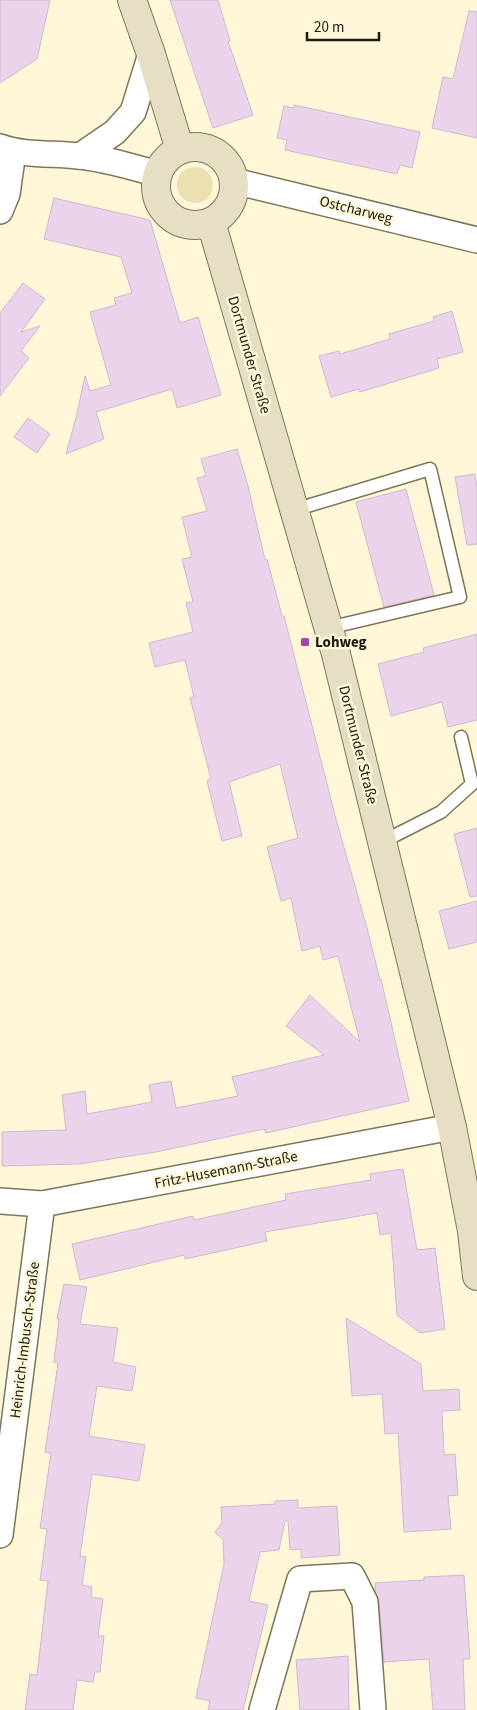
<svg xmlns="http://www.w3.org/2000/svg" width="477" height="1710" viewBox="0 0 477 1710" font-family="'Source Sans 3',sans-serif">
<rect width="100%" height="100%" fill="#fff7d8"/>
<circle fill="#ede0b0" cx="195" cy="185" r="18"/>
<g fill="#ebd3eb" stroke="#d0b8cf">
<path d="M0 0H50L37 59 0 83Z"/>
<path d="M170 0H218L230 41H228L253 115 213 128Z"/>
<path d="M469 11 477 12V138L432 128 443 77 453 79Z"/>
<path d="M294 105 420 132 412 168 400 165 397 174 285 150 287 140 277 138 284 106 294 108Z"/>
<path d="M54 198 150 220 180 323 198 317 221 395 177 408 172 389 96 412 104 439 66 454 76 418 85 376 90 391 111 385 90 312 116 305 114 298 132 293 121 257 44 239Z"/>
<path d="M23 283 45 299 21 332 40 326 21 351 29 358 0 396V313Z"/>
<path d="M452 311 463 352 437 359 439 368 360 392 359 389 331 397 319 356 339 351 340 354 390 339 389 334 434 321 433 317Z"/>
<path d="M28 418 50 434 37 453 14 437Z"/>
<path d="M237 449 248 486 265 560 267 559 282 616H284L337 823 367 928 380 980 381 979 409 1101 266 1133 264 1129 156 1152 79 1164 2 1166V1132L66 1130 62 1095 85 1091 87 1114 152 1102 149 1085 171 1081 176 1108 238 1096 232 1077 324 1055 286 1026 310 995 360 1042 338 956 323 960 320 946 302 951 291 898 281 901 267 847 298 838 280 764 229 782 242 836 222 841 207 781 211 779 190 698 194 697 185 660 155 667 149 643 193 632 186 603 193 602 182 559 192 557 182 517 207 511 197 478 206 476 201 459Z"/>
<path d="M475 474 477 487V544L467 545 455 477Z"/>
<path d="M406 489 434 595 384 607 356 502Z"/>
<path d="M477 634V720L448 727 442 702 391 716 378 664 424 652 423 648Z"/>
<path d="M477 828V896L470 897 454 834Z"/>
<path d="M477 901V942L449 949 439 911Z"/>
<path d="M403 1169 417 1250 435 1248 445 1329 420 1333 397 1315 391 1233 380 1235 377 1213 265 1232 267 1241 185 1259 184 1255 80 1280 72 1244 193 1216 194 1220 286 1200 285 1194 371 1180 370 1174Z"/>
<path d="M64 1284 87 1287 80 1324 118 1328 113 1362 136 1367 132 1391 97 1386 89 1436 145 1445 139 1481 92 1474 80 1556 86 1557 82 1585 92 1587 91 1597 103 1599 98 1636H104L100 1672H95L93 1682 77 1680 73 1710H25L30 1674 37 1675 48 1581 40 1580 47 1529 40 1528 51 1453 45 1452 58 1363 54 1362 59 1319H57Z"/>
<path d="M346 1318 421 1364 423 1391 459 1389 460 1410 442 1411 444 1455 455 1454 458 1495 448 1496 451 1529 404 1532 398 1433 385 1434 382 1394 352 1396Z"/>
<path d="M298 1500V1508L337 1506 340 1555 301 1558V1549L290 1550 288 1521H285L279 1550 260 1552 249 1601 268 1605 243 1710H208L210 1701 196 1698 224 1564 223 1540 215 1532 222 1523 221 1507 275 1504V1501Z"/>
<path d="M464 1575 470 1659H463L465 1710H433L429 1659 384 1662 379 1601 375 1591V1583L424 1580V1577Z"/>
<path d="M348 1656 349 1710H300L296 1660Z"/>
</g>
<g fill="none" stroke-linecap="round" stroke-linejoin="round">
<g stroke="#7d765a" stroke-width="15">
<g id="service">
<path d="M294 510 430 469 460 597 328 628"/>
<path d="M382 842 441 812 472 784 461 737"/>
</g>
</g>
<g stroke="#7d765a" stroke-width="28">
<g id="minor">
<path d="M0 147C25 156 52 153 78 156 104 158 132 167 158 174"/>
<path d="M80 156 115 132 133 112 151 54"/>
<path d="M234 181 477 240"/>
<path d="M0 211 7 194 13 152"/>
<path d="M0 1201 42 1204 452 1127"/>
<path d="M0 1535 42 1204"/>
<path d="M262 1710 300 1579 352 1576 365 1602 373 1710"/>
</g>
</g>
<g stroke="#7d765a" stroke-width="30">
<g id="secondary">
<path d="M132 0 151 54 180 150"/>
<circle cx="195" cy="186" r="39"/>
<path d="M211 222 336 654 452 1127 472 1231 477 1276"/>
</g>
</g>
<use href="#service" stroke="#fff" stroke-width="12"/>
<use href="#minor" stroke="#fff" stroke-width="25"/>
<use href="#secondary" stroke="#e6dfc4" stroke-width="28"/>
</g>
<rect fill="#a745ab" stroke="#fff7d8" stroke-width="2" x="300" y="637" width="10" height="10" rx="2.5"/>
<g text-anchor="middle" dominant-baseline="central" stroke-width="5" stroke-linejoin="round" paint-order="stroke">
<g font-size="15" fill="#1d1a0f" stroke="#fff7d8">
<text transform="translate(356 210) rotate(14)">Ostcharweg</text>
<text transform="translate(249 355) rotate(74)">Dortmunder Straße</text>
<text transform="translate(358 745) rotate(76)">Dortmunder Straße</text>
<text transform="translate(226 1170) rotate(-11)">Fritz-Husemann-Straße</text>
<text transform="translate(25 1340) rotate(-83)">Heinrich-Imbusch-Straße</text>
</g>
<g font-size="15" font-weight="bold" fill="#1d1a0f" stroke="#fff7d8" text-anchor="start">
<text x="315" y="642">Lohweg</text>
</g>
</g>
<path d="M307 32v8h72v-8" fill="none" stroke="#1d1a0f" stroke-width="2.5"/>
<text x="314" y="32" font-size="15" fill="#1d1a0f" stroke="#fff7d8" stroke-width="4" paint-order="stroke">20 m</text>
</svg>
